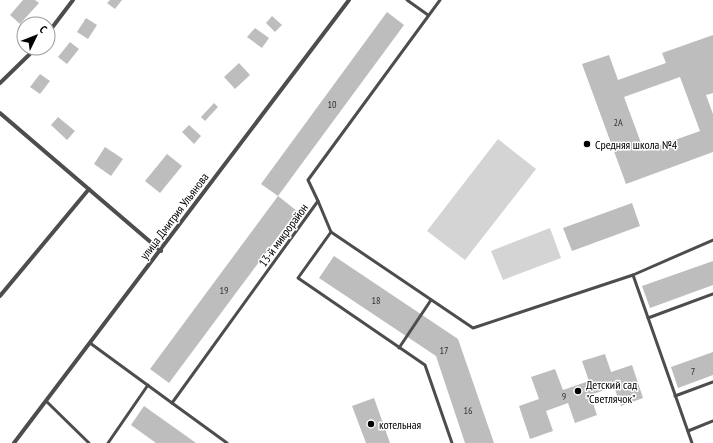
<svg xmlns="http://www.w3.org/2000/svg" width="713" height="443" viewBox="0 0 713 443" font-family="'PT Sans Narrow',sans-serif">
<rect width="100%" height="100%" fill="#fff"/>
<g fill="#d4d4d4">
<path d="M498 139 536 169 465 260 427 231Z"/>
<path d="M550 228 561 258 503 280 491 251Z"/>
</g>
<g fill="#bdbdbd" fill-rule="evenodd">
<path d="M23 0H35L39 3 20 24 10 15Z"/>
<path d="M110 0H122L115 9 107 3Z"/>
<path d="M387 12 404 25 278 196 261 184Z"/>
<path d="M272 16 282 25 275 32 266 23Z"/>
<path d="M86 18 97 25 88 39 77 32Z"/>
<path d="M255 28 269 38 262 48 247 37Z"/>
<path d="M713 35V93L706 95 713 114V152L626 184 582 64 609 55 618 80 666 63 662 53ZM680 77 700 131 644 151 624 97Z"/>
<path d="M70 42 79 49 67 64 58 57Z"/>
<path d="M239 63 250 75 235 89 224 77Z"/>
<path d="M40 74 50 81 40 94 30 87Z"/>
<path d="M214 103 218 107 205 121 201 117Z"/>
<path d="M58 117 75 131 67 140 51 125Z"/>
<path d="M189 125 201 136 194 144 182 132Z"/>
<path d="M105 147 123 159 111 176 94 164Z"/>
<path d="M167 154 182 166 160 193 145 181Z"/>
<path d="M278 196 297 211 169 383 150 369Z"/>
<path d="M632 203 640 226 572 251 563 228Z"/>
<path d="M334 256 458 339 494 443H465L436 356 319 278Z"/>
<path d="M713 261V285L650 308 642 286Z"/>
<path d="M713 352V375L678 388 671 367Z"/>
<path d="M605 354 611 372 632 365 643 398 621 406 614 387 590 395 597 415 575 423 568 403 546 411 553 431 530 439 519 406 539 399 531 377 555 369 563 390 589 381 582 361Z"/>
<path d="M374 398 390 443H366L352 406Z"/>
<path d="M144 406 196 443H156L131 425Z"/>
</g>
<g fill="none" stroke-linecap="round" stroke-linejoin="round">
<g stroke="#4d4d4d" stroke-width="3">
<path d="M407 0 428 15"/>
<path d="M318 201 331 232 473 328 633 275 713 240"/>
<path d="M331 232 298 278 425 365 452 443"/>
<path d="M633 275 692 443"/>
<path d="M648 318 713 294"/>
<path d="M90 343 172 403"/>
<path d="M399 348 431 300"/>
<path d="M675 396 713 382"/>
<path d="M46 401 89 443"/>
<path d="M688 431 713 421"/>
<path d="M108 443 148 385"/>
<path d="M227 443 172 403 318 201 308 180 440 0"/>
</g>
<g stroke="#4d4d4d" stroke-width="4">
<path d="M48 33 73 0"/>
<path d="M0 83 36 48"/>
<path d="M0 113 161 251"/>
<path d="M0 296 89 189"/>
<path d="M14 443 349 0"/>
</g>
</g>
<g fill="#000" stroke="#fff" stroke-width="1.5">
<circle cx="587" cy="144" r="4"/>
<circle cx="578" cy="391" r="4"/>
<circle cx="371" cy="424" r="4"/>
</g>
<g text-anchor="middle" dominant-baseline="central" stroke-width="3" stroke-linejoin="round" paint-order="stroke">
<g font-size="10" fill="#2f2f2f">
<text x="332" y="104">10</text>
<text x="618" y="122">2А</text>
<text x="224" y="290">19</text>
<text x="376" y="300">18</text>
<text x="444" y="350">17</text>
<text x="693" y="371">7</text>
<text x="564" y="396">9</text>
<text x="468" y="410">16</text>
</g>
<g font-size="12" fill="#000" stroke="#fff" text-anchor="start">
<text x="595" y="144">Средняя школа №4</text>
<text x="586" y="384">Детский сад<tspan x="586" dy="14">"Светлячок"</tspan></text>
<text x="379" y="424">котельная</text>
</g>
<g font-size="12" fill="#000" stroke="#fff">
<text transform="translate(174 216) rotate(-53)">улица Дмитрия Ульянова</text>
<text transform="translate(283 235) rotate(-54)">13-й микрорайон</text>
</g>
</g>
<g transform="translate(36 36) rotate(47)"><circle r="19" fill="#ffffff" stroke="#999999"/>
<path d="M0-3L7 15L0 10L-7 15Z" fill="#000000"/>
<text y="-6" font-size="11" font-weight="bold" text-anchor="middle" fill="#000000">С</text>
</g>
</svg>
